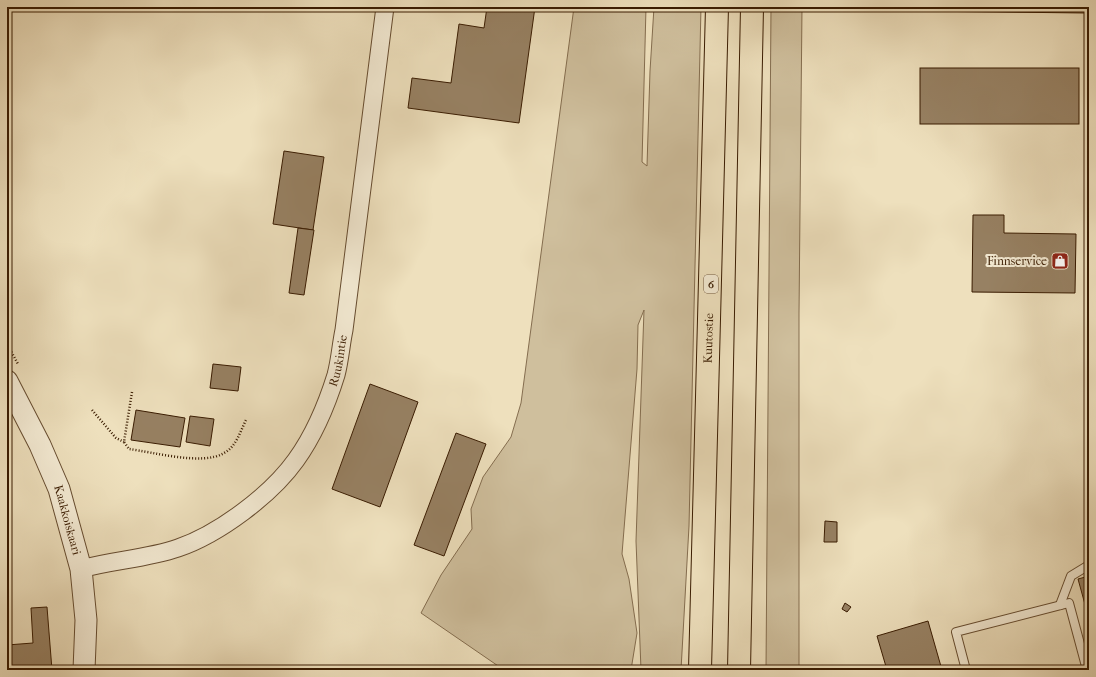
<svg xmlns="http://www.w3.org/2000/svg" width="1096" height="677" viewBox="0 0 1096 677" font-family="'IM FELL French Canon',serif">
<rect width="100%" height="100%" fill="#eee0bd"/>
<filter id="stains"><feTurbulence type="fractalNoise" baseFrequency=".005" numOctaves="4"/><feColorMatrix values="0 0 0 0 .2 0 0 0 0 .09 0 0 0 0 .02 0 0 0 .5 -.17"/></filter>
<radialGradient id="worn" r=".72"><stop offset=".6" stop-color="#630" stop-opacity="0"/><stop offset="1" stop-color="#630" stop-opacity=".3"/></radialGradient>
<g fill="#cfbf9d" stroke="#846d4f">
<path d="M574 7H646L642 162 647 166 650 71 654 7H701L689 526 681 670H641L636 541 644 310 638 325 637 369 622 554 629 579 637 633 631 670H504L421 613 441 575 472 529 471 509 483 477 511 437 521 403Z"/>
<path d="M771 7H802L799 314V670H766Z"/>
</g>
<g fill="#978163" stroke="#391b01">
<path d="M487 7H535L519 123 408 108 412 78 451 83 459 24 484 28Z"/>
<path d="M914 7H1086V13L914 11Z"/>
<rect x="920" y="68" width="159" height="56"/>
<path d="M284 151 324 157 313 230 273 224Z"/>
<path d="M973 215H1004V233L1076 234 1075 293 972 292Z"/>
<path d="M298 228 314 230 304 295 289 293Z"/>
<path d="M213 364 241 367 238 391 210 388Z"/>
<path d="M370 384 418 402 380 507 332 489Z"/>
<path d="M136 410 185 418 180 447 131 440Z"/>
<path d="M190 416 214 419 210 446 186 442Z"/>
<path d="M456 433 486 444 444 556 414 545Z"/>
<path d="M825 521 837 522V542H824Z"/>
<path d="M1089 576V619L1078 579Z"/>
<path d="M845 603 851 607 847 612 842 609Z"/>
<path d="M47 607 52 670H7V645L33 643 31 608Z"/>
<path d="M928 621 942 670H887L877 636Z"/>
</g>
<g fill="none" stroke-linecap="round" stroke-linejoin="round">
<g stroke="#664c30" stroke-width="10">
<g id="service">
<path d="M1060 605 1071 576 1089 565"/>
<path d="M966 670 956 632 1069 603 1087 670"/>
</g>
</g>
<g stroke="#664c30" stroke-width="19">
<g id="minor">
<path id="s1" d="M81 569C113 560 146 559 178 548 219 534 271 495 296 460 314 435 327 404 336 375 340 360 341 344 344 330L385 7"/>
</g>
</g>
<g stroke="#664c30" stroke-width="23">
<g id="tertiary">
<path id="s2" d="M7 381 40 445 59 489 81 569 86 620 84 670"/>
</g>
</g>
<g stroke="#391b01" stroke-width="24">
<g id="trunk">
<path id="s3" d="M700 670 717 7"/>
<path d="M739 670 752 7"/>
</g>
</g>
<g stroke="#391b01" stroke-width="2.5" stroke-dasharray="1 2" stroke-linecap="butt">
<path d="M7 344 18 364"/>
<path d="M132 392 124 442 129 449C153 452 203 466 224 453 236 447 240 432 246 420"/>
<path d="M92 410 116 438 124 442"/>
</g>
<use href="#service" stroke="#f4ebd4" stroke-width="8"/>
<use href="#minor" stroke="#f4ebd4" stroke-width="17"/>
<use href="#tertiary" stroke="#f4ebd4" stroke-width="21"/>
<use href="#trunk" stroke="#eee0bd" stroke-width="22"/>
</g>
<defs>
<g id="shop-square" transform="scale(0.9)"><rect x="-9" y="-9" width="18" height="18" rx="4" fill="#8f2418" stroke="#f4ebd4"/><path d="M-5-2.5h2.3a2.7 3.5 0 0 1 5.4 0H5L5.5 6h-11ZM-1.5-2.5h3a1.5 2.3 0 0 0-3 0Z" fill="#fff"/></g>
</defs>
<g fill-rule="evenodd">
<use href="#shop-square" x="1060" y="261"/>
</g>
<g text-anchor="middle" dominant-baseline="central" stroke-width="4" stroke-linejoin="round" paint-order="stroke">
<rect fill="#f4ebd4" stroke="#715940" stroke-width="1" x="704" y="275" width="14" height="18" rx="3"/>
<g font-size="11" font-weight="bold" fill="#391b01">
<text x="711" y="284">6</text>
</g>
<g font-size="12" fill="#391b01" stroke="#f4ebd4" text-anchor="end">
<text x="1047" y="261">Finnservice</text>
</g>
<g font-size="12" fill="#391b01" stroke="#f4ebd4">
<text stroke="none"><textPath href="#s3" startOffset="332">Kuutostie</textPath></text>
<text stroke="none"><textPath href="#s1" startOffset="357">Ruukintie</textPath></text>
<text stroke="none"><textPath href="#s2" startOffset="152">Kaakkoiskaari</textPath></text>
</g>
</g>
<rect width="1096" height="677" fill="none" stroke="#eee0bd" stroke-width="24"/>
<rect x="8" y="8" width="1080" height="661" fill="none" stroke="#391b01" stroke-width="2"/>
<rect x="12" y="12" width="1072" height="653" fill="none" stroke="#391b01"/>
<rect width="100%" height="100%" filter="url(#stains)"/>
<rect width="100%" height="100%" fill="url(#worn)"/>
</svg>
